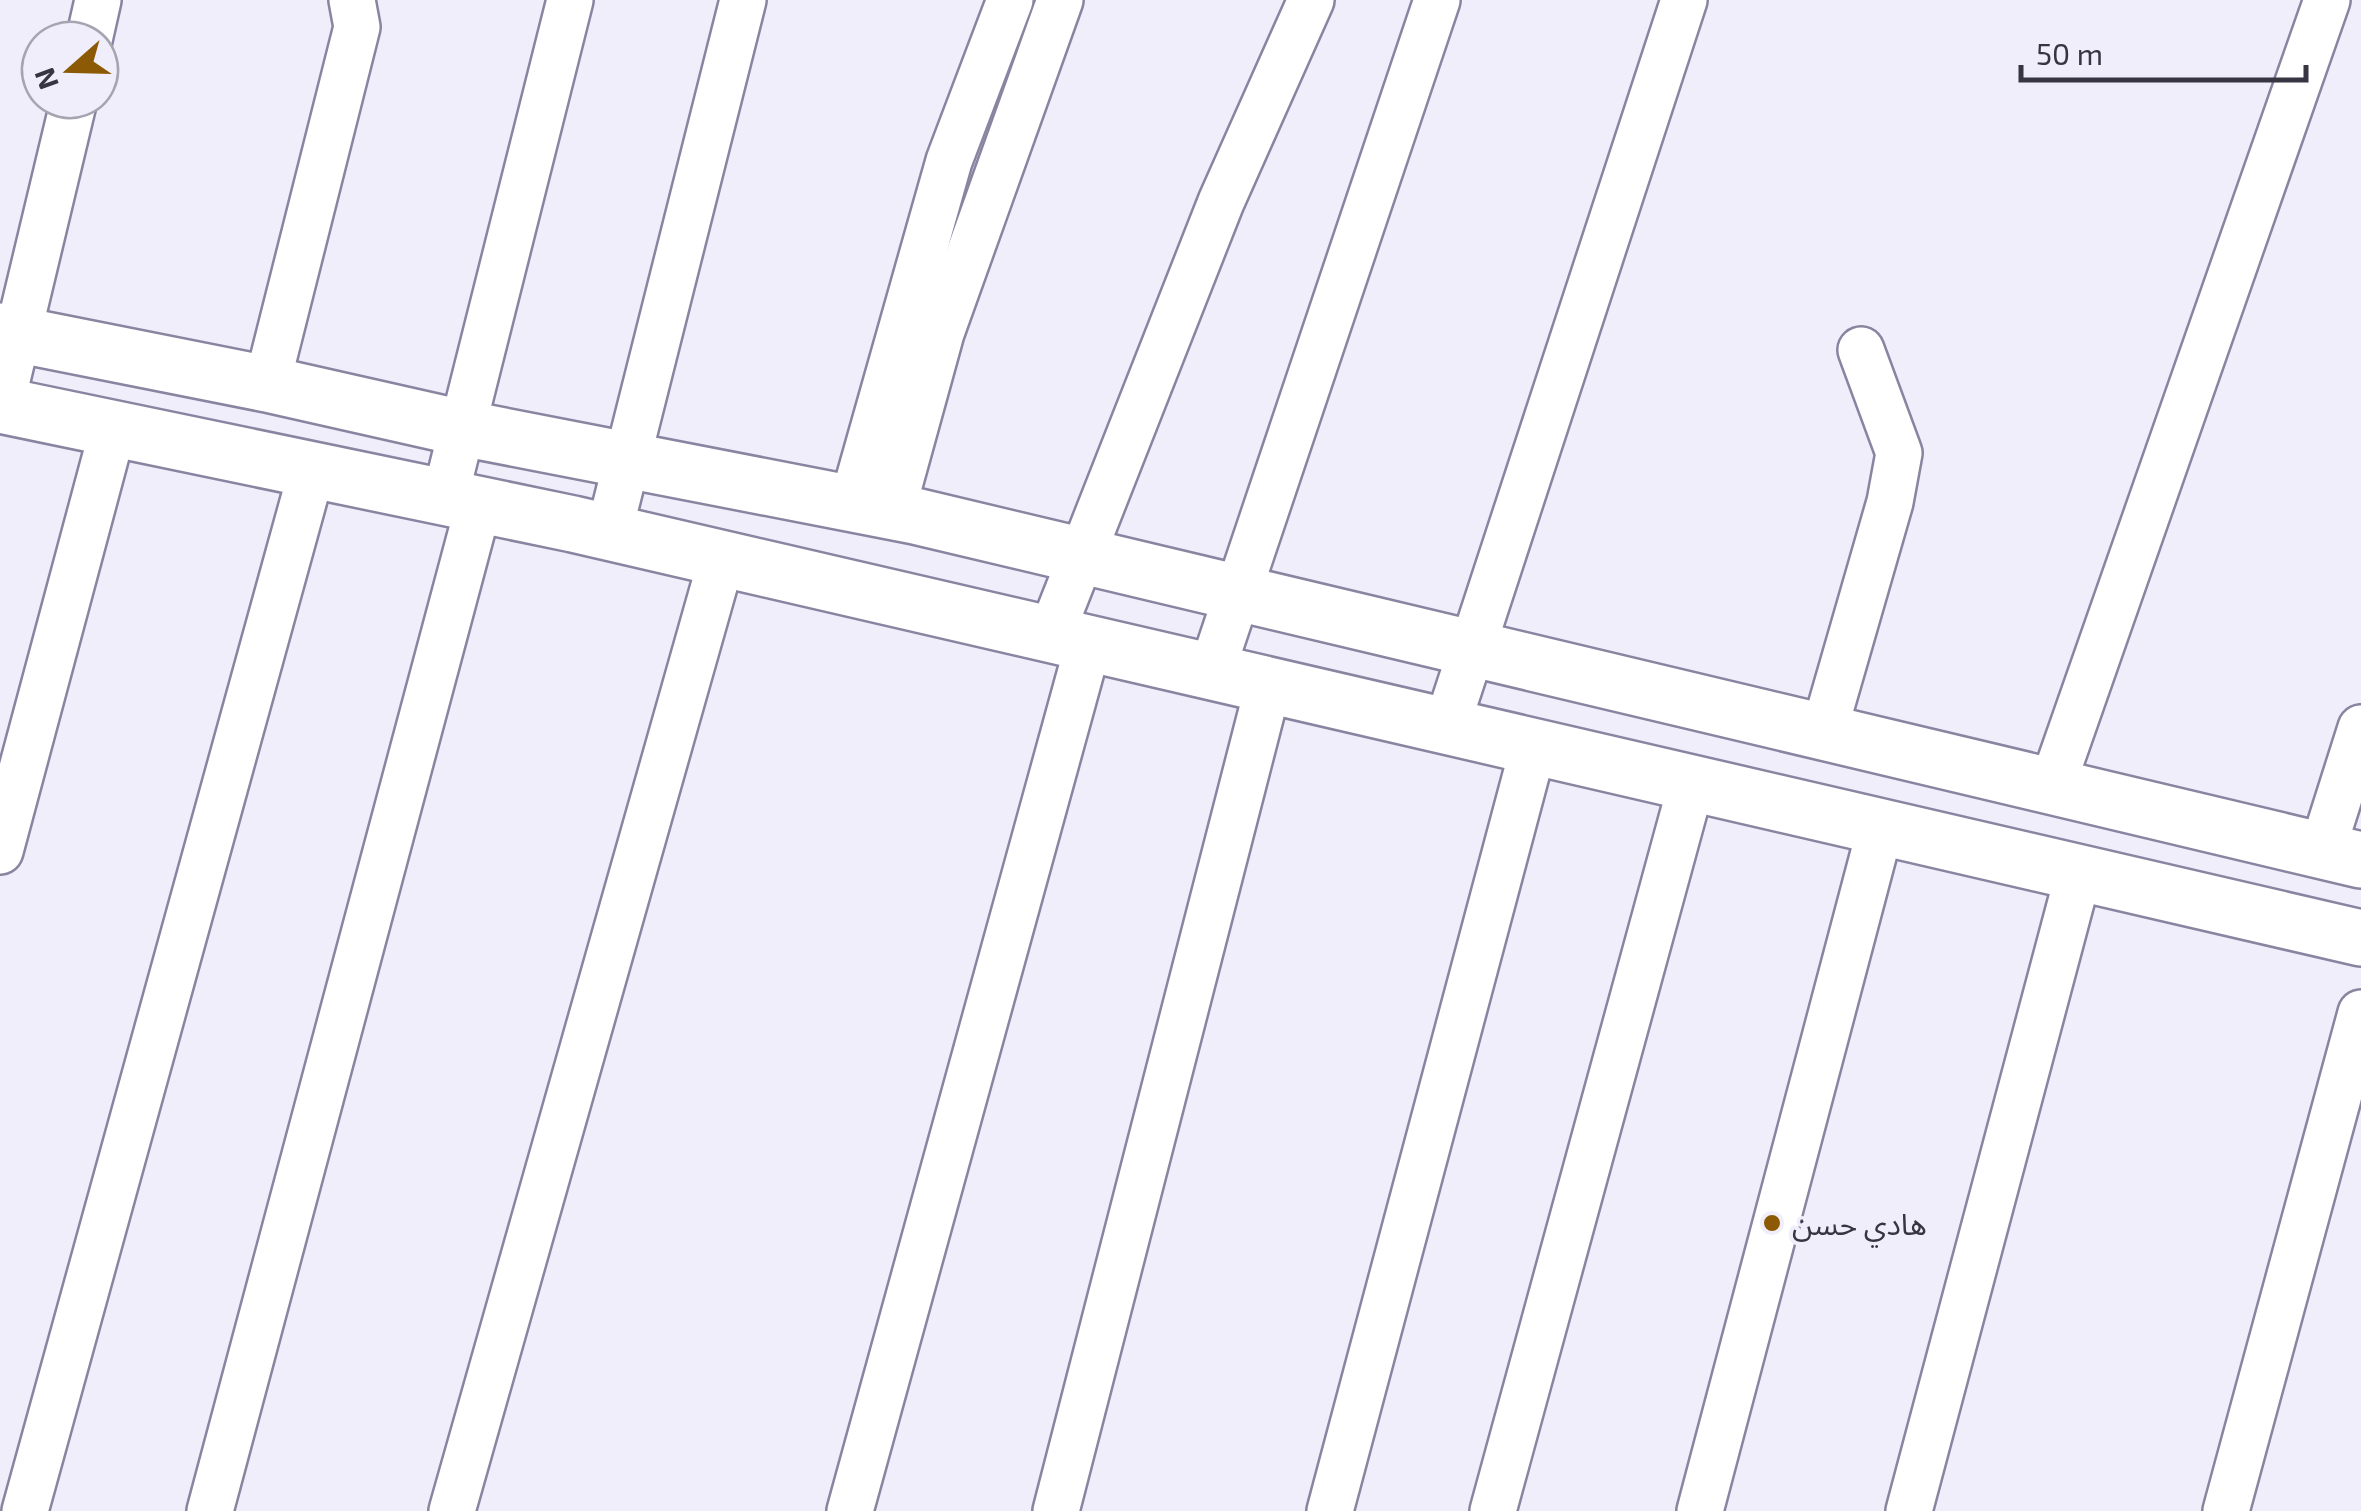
<svg xmlns="http://www.w3.org/2000/svg" width="2361" height="1511" viewBox="0 0 2361 1511" font-family="'Exo 2','Noto Sans Arabic',sans-serif">
<rect width="100%" height="100%" fill="#f0eefb"/>
<g fill="none" stroke-linecap="round" stroke-linejoin="round">
<g stroke="#8985a1" stroke-width="50">
<g id="street">
<path d="M89 40 98 0"/>
<path d="M267 384 357 27 352 0"/>
<path d="M1 405 74 100"/>
<path d="M445 497 570 0"/>
<path d="M852 504 949 161 1010 0"/>
<path d="M892 511 941 333 1060 0"/>
<path d="M609 532 743 0"/>
<path d="M1051 634 1221 202 1311 0"/>
<path d="M1212 670 1437 0"/>
<path d="M1447 725 1684 0"/>
<path d="M1824 731 1890 502 1899 453 1861 350"/>
<path d="M2052 786 2327 0"/>
<path d="M0 851 113 429"/>
<path d="M2322 851 2361 728"/>
<path d="M25 1511 312 470"/>
<path d="M210 1511 479 504"/>
<path d="M452 1511 722 558"/>
<path d="M850 1511 1089 642"/>
<path d="M1056 1511 1269 683"/>
<path d="M1330 1511 1534 745"/>
<path d="M1493 1511 1692 782"/>
<path d="M1700 1511 1881 826"/>
<path d="M1909 1511 2079 872"/>
<path d="M2226 1511 2361 1013"/>
</g>
</g>
<g stroke="#8985a1" stroke-width="60">
<g id="secondary">
<path d="M0 331 267 384 462 428 915 516 2361 860"/>
<path d="M0 405 573 524 2361 938"/>
</g>
</g>
<use href="#street" stroke="#fff" stroke-width="45"/>
<use href="#secondary" stroke="#fff" stroke-width="55"/>
</g>
<circle fill="#8c5a04" stroke="#f0eefb" stroke-width="4" cx="1772" cy="1223" r="10"/>
<g text-anchor="middle" dominant-baseline="central" stroke-width="8" stroke-linejoin="round" paint-order="stroke">
<g font-size="30" fill="#373541" stroke="#f0eefb" text-anchor="start">
<text x="1792" y="1223">هادي حسن</text>
</g>
</g>
<g transform="translate(70 70) rotate(250)"><circle r="48" fill="#f0eefb" stroke="#a6a4b1" stroke-width="2.5"/>
<path d="M0-8L18 38L0 25L-18 38Z" fill="#8c5a04"/>
<text y="-15" font-size="28" font-weight="bold" text-anchor="middle" fill="#373541">N</text>
</g>
<path d="M2021 65v15h285v-15" fill="none" stroke="#373541" stroke-width="5"/>
<text x="2036" y="65" font-size="30" fill="#373541" stroke="#f0eefb" stroke-width="8" paint-order="stroke">50 m</text>
</svg>
